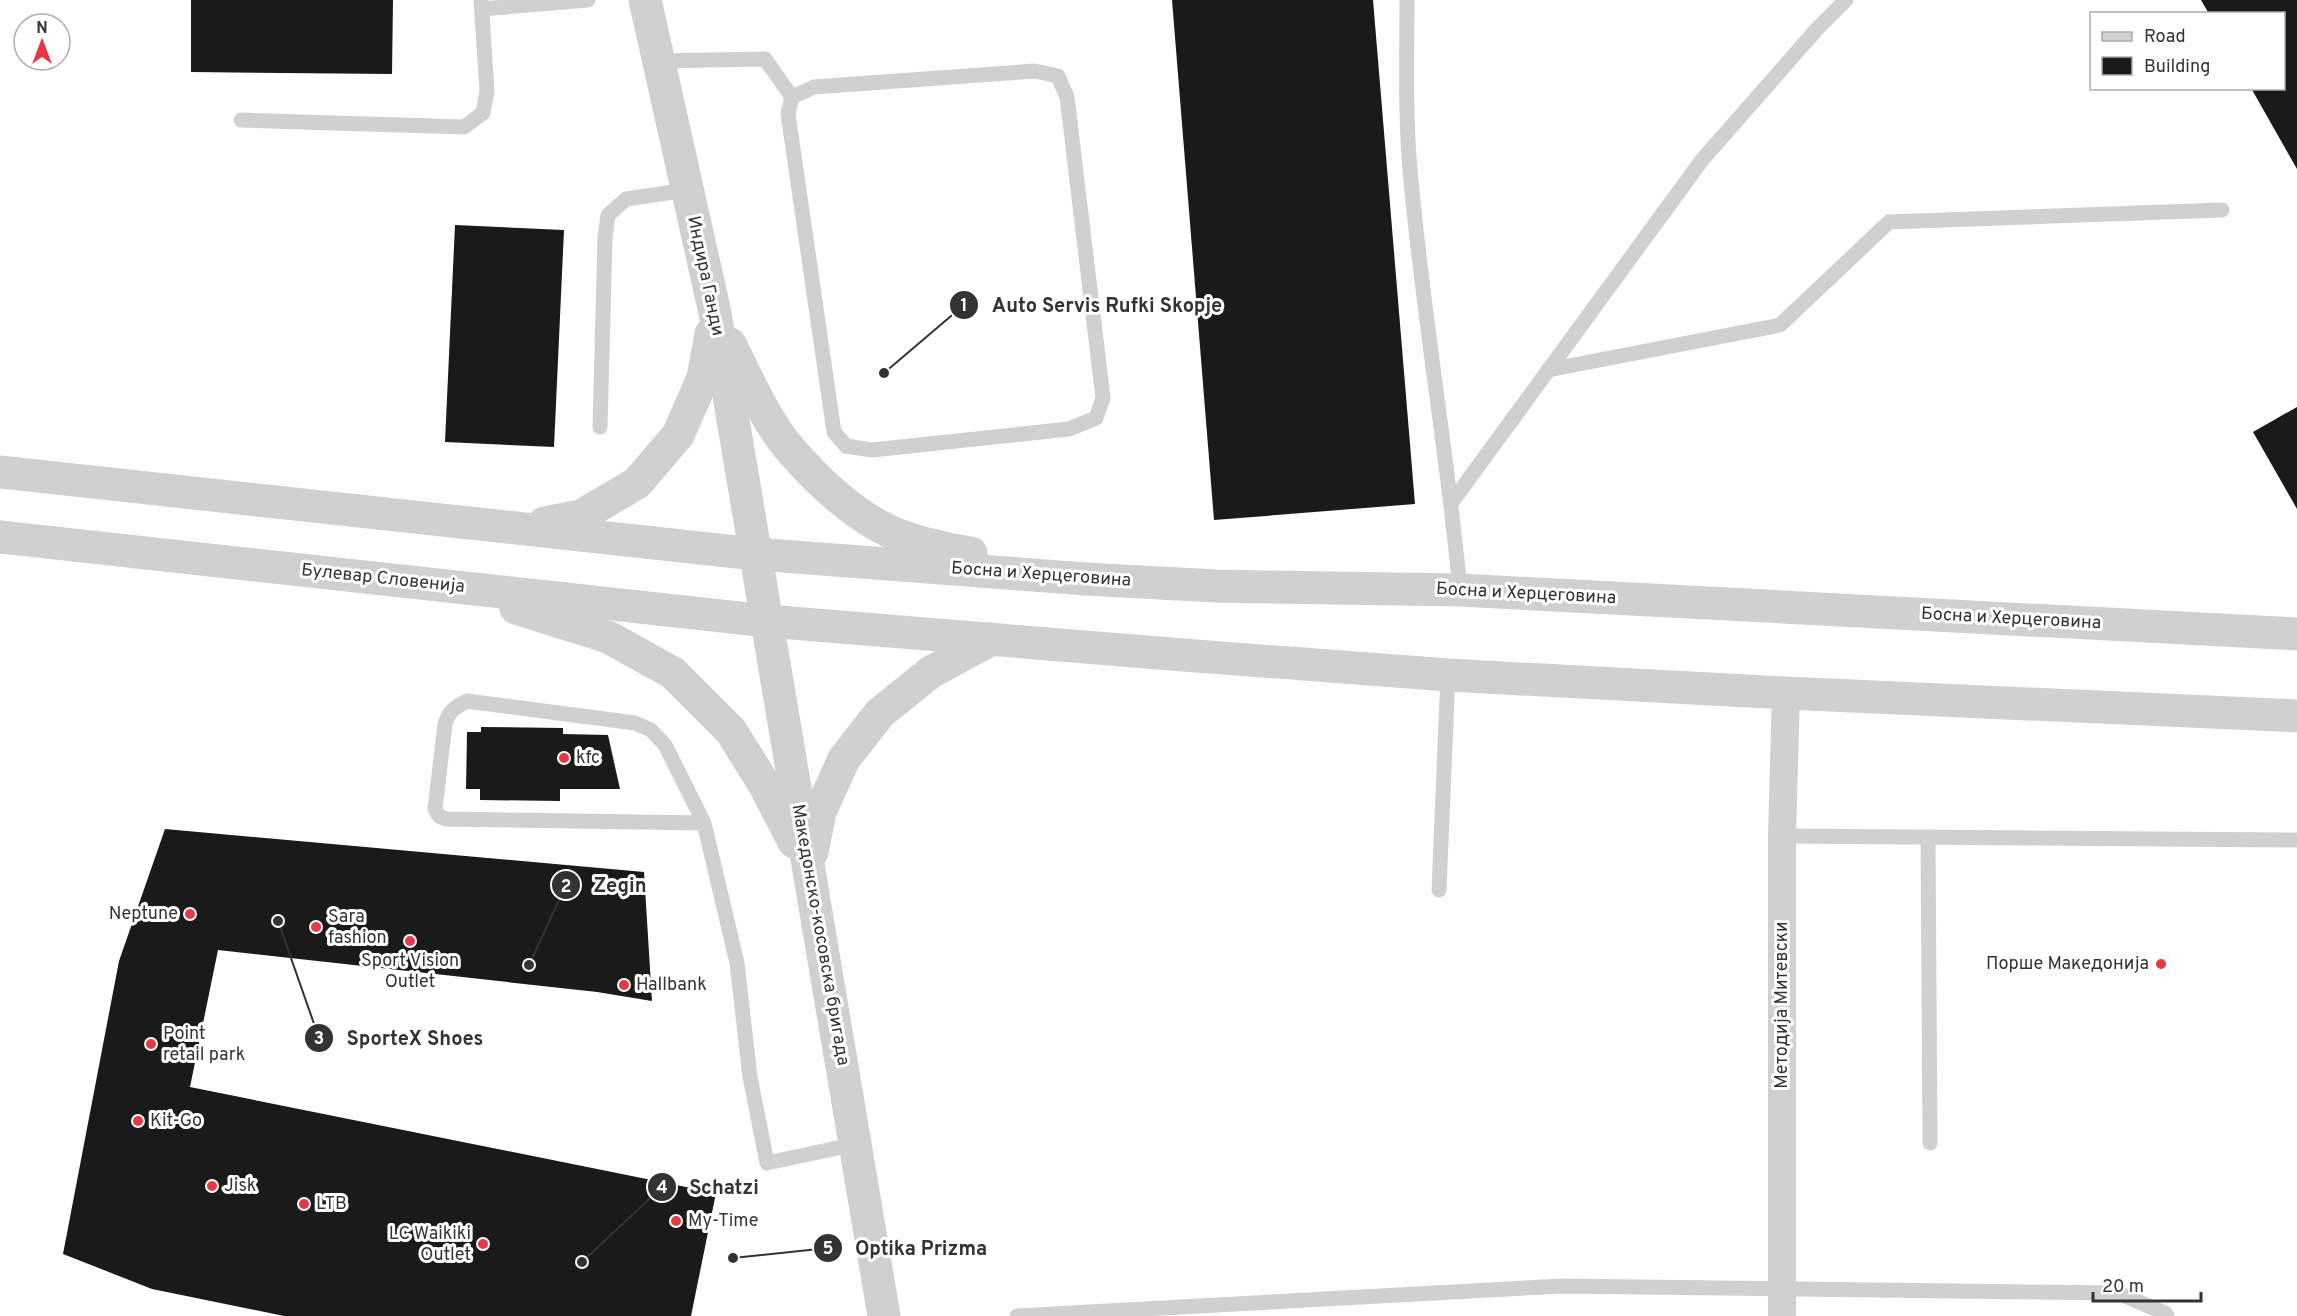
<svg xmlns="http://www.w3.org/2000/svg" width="2297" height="1316" viewBox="0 0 2297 1316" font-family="Overpass,sans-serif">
<rect width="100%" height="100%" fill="#fff"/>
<g fill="#1a1a1a">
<path d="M191 0H393L392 74 191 72Z"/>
<path d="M1172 0H1373L1415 504 1214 520Z"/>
<path d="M2201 0H2297V169L2251 88H2284V14H2209Z"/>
<path d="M455 225 564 230 554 447 445 442Z"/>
<path d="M2297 407V509L2253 432Z"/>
<path d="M481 727 563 728V734L608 735 620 789H560V801L480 800V789H466L467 732H481Z"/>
<path d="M165 829 644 872 652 1001 597 992 218 950 190 1087 716 1193 691 1316H284L152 1289 63 1254 119 961Z"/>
</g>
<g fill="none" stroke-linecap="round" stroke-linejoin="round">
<g stroke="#d0d0d0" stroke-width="15">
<path d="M1407 0C1407 56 1405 113 1410 169 1422 310 1447 449 1460 590"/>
<path d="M482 9 588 0"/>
<path d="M659 61 765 59 792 97"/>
<path d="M1035 71 1058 76 1067 97 1103 398 1096 418 1069 429 872 450 846 446 834 432 788 114 792 97 814 87Z"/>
<path d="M241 120 464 127 483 113 487 91 481 0"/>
<path d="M1548 370 1780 325 1889 222 2222 210"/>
<path d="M600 427 605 238 608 215 626 199 687 190"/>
<path d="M1452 502 1702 160 1817 29 1846 0"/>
<path d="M704 823 446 819 439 816 435 809 445 724C449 711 455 707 467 701L635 723 651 730 665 745 704 823 737 963 750 1077 767 1163 856 1144"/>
<path d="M1782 836 2297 840"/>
<path d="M1928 837 1930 1143"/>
<path d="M1439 890 1448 675"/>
<path d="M1017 1316 1562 1286 2118 1293 2165 1313 2167 1316"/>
</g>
<path stroke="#d0d0d0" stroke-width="28" d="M1782 1316V836L1786 693"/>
<g stroke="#d0d0d0" stroke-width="33">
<path d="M645 0 715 313 884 1316"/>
<path d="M730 344C748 379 764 418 789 448 814 477 845 507 879 526 903 540 944 549 971 553"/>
<path d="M0 472 755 554 1086 579 1216 586 1460 590 2297 634"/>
<path d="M544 523 581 516 637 483 678 435 703 378 711 334"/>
<path d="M0 537 767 621 1183 655 1448 675 1786 693 2297 716"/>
<path d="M516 608 608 637 673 673 731 731 764 784 794 842"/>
<path d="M812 852 820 812 844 759 880 713 931 672 992 639"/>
</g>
</g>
<g fill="#e63946" stroke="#fff" stroke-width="2">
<circle cx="564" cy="758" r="6"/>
<circle cx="190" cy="914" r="6"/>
<circle cx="316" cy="927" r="6"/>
<circle cx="410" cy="941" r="6"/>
<circle cx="2161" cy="964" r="6"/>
<circle cx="624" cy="985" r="6"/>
<circle cx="151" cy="1044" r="6"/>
<circle cx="138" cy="1121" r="6"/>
<circle cx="212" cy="1186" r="6"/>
<circle cx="304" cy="1204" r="6"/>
<circle cx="676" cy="1221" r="6"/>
<circle cx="483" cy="1244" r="6"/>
</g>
<g text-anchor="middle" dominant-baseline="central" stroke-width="6" stroke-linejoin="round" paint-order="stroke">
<g font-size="18" fill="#333" stroke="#fff">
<text transform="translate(705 276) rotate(78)">Индира Ганди</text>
<text transform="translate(1041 575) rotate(4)">Босна и Херцеговина</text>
<text transform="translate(383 579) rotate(6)">Булевар Словенија</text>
<text transform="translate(1526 594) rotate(3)">Босна и Херцеговина</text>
<text transform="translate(2011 619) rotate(3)">Босна и Херцеговина</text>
<text transform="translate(820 935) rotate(80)">Македонско-косовска бригада</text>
<text transform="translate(1782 1005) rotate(-90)">Методија Митевски</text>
</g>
<g font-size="18" fill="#333" stroke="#fff" text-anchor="start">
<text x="576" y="758">kfc</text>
<text x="178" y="914" text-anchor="end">Neptune</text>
<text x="328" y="917">Sara<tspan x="328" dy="21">fashion</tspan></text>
<text x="410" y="961" text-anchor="middle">Sport Vision<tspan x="410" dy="21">Outlet</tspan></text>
<text x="2149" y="964" text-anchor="end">Порше Македонија</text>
<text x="636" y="985">Hallbank</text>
<text x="163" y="1034">Point<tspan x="163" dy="21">retail park</tspan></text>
<text x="150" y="1121">Kit-Go</text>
<text x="224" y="1186">Jisk</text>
<text x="316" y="1204">LTB</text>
<text x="688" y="1221">My-Time</text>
<text x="471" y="1234" text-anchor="end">LC Waikiki<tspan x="471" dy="21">Outlet</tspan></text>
</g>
</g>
<path fill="none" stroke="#333" stroke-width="2" d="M884 373L964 305M529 965L566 885M278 921L319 1038M582 1262L662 1187M733 1258L828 1248"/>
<g fill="#333" stroke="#fff" stroke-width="2">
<circle cx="884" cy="373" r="6"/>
<circle cx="529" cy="965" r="6"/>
<circle cx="278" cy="921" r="6"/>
<circle cx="582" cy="1262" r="6"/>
<circle cx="733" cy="1258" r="6"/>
<circle cx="964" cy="305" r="15"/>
<circle cx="566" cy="885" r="15"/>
<circle cx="319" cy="1038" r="15"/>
<circle cx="662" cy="1187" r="15"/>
<circle cx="828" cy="1248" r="15"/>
</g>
<g font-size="18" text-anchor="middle" font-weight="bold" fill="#fff">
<text x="964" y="311">1</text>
<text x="566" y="892">2</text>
<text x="319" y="1044">3</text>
<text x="662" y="1193">4</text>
<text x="828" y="1254">5</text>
</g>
<g font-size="20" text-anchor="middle" font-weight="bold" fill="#333" stroke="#fff" stroke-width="6" stroke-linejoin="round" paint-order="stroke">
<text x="1107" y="312">Auto Servis Rufki Skopje</text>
<text x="620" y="892">Zegin</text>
<text x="415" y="1045">SporteX Shoes</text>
<text x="724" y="1194">Schatzi</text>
<text x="921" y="1255">Optika Prizma</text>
</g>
<rect x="2090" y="12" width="195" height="78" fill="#ffffff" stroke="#adadad" stroke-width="1.5"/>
<rect x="2102" y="32" width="30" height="9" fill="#d0d0d0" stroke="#adadad" stroke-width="1.5"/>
<text x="2144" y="42" font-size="18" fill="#333333">Road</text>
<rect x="2102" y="57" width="30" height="18" fill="#1a1a1a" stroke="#adadad" stroke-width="1.5"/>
<text x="2144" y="72" font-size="18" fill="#333333">Building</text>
<g transform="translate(42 42)"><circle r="28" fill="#ffffff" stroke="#adadad" stroke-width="1.5"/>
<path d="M0-4.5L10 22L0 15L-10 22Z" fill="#e63946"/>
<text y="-9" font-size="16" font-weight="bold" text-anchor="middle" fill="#333333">N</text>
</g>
<path d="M2093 1292v9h108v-9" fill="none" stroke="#333333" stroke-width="3"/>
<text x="2102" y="1292" font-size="18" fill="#333333" stroke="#ffffff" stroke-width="4.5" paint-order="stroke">20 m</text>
</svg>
